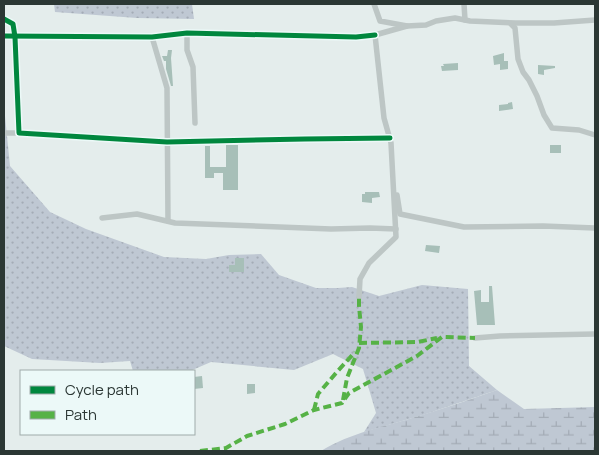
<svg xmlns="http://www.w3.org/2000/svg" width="599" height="455" viewBox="0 0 599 455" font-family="Manrope,sans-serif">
<defs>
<pattern id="grass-dots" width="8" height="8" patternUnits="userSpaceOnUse" patternTransform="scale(1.25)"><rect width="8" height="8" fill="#bfc8d3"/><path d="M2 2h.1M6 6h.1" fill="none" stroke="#a4acb6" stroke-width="1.8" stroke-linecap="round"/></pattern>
<pattern id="wetland-marsh" width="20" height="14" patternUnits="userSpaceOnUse" patternTransform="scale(1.25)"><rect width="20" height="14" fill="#bfc8d3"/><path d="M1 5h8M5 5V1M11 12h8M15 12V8" fill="none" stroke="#a4acb6"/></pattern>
</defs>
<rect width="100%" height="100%" fill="#e4edec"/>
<g fill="url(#grass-dots)">
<path d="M54 4H192L194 19 137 18 55 12Z"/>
<path d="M4 106 10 166 50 212 86 229 164 257 206 259 229 255 261 254 279 275 316 288H338L352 287 379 296 422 285 468 289 469 366 497 390 423 415 364 432 376 413 363 369 333 354 294 370 211 362 190 371H133L130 361 100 363 32 359 4 346Z"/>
</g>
<path fill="url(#wetland-marsh)" d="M497 390 524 409 595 407V451H321C350 433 386 426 419 416 445 408 471 399 497 390Z"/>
<g fill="#a7bfb8">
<path d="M168 50H172L171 58 173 86H171L166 69V61H164L162 56H167Z"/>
<path d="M504 53V61H508V69L500 70V64L494 65 493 56Z"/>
<path d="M458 63V70L442 71 441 66H444L443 64Z"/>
<path d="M538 65 555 66V68L544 70V75L538 74Z"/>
<path d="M512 102 513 109 499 111V105L508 104V103Z"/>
<path d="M226 145H238V190H223V173H214V178H205V146H210V167H226Z"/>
<rect x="550" y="145" width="11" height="8"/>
<path d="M365 192H379L380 197 372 198V203L362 202V194H365Z"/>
<path d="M426 245 440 246 439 253 425 251Z"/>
<path d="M235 258H244V272H229V265H235Z"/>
<path d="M489 286H492L495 325H477L474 291 481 290V302H489Z"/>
<path d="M202 376 203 388 194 389V377Z"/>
<path d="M247 384H255V393L247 394Z"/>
</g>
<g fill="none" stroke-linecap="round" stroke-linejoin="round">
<g stroke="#bdc6c5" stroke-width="5.5">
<path d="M374 4 380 21 407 26 426 25 436 21 455 18 470 21 515 23H554L595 20"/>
<path d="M464 4 465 20"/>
<path d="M4 19 13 24 15 37 19 133 167 142 305 139 390 138"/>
<path d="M511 24 515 28 518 59 523 72 529 80 537 96 544 115 552 128 579 130 595 135"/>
<path d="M187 33V50L193 67 195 123"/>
<path d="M4 36 152 37 187 33 356 37 375 35"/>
<path d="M152 37 167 88 168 221"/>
<path d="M4 133H19"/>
<path d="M397 195 400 214 464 227 543 226 595 228"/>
<path d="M102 218 137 214 175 223 331 229 370 228 396 229"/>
<path d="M359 297 360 279 369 263 396 237 391 143 384 118 375 35 407 26"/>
<path d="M475 338 500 336 595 334"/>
</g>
<g stroke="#56b246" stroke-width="4" stroke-dasharray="8 4" stroke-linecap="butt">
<path d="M359 343 418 342 437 338"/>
<path d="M343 400 347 378 359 348 361 327 359 306V297"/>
<path d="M314 410 318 394 336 373 355 352"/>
<path d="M200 451 226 448 247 436 285 424 314 410 342 403 349 393 417 356 442 337 475 338"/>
</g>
<g stroke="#ecf9f8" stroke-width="8">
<g id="cycleway">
<path d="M4 19 13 24 15 37 19 133 167 142 305 139 390 138"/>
<path d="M4 36 152 37 187 33 356 37 375 35"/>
</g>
</g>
<use href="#cycleway" stroke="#00873e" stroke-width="5"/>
</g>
<rect width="599" height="455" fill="none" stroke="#2b3734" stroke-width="10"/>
<rect x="20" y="370" width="175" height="65" fill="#ecf9f8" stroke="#9fabaa"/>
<rect x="30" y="386" width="25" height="8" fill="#00873e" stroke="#9fabaa"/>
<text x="65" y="395" font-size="15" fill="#2b3734">Cycle path</text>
<rect x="30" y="411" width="25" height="8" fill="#56b246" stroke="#9fabaa"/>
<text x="65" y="420" font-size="15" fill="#2b3734">Path</text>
</svg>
